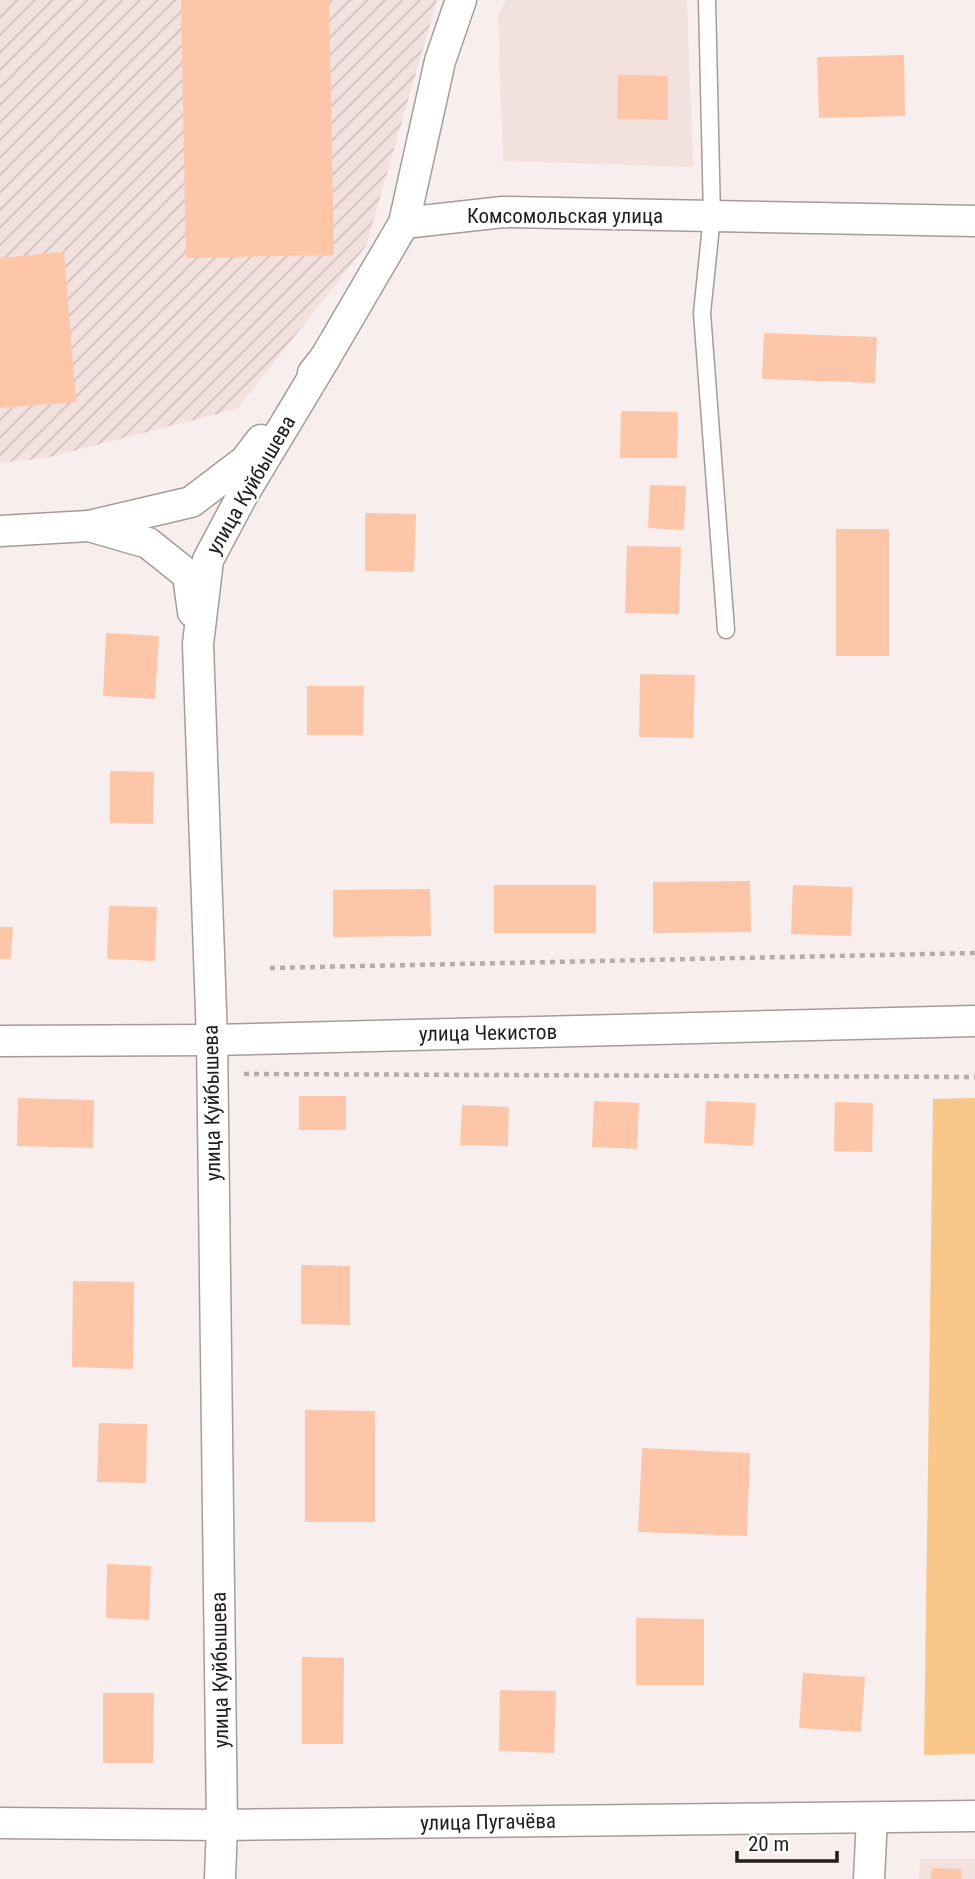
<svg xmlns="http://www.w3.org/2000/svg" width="975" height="1879" viewBox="0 0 975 1879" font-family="'Roboto Condensed',sans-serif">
<defs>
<pattern id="industrial-furrows" width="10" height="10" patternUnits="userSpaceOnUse" patternTransform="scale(1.75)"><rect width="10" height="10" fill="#f3e1de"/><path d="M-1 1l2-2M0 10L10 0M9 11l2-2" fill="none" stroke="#d0c1be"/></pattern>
</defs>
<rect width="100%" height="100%" fill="#f8eeed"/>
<g fill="#f3e1de">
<path d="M506 0H687L693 167 503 161 498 16Z"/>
<path d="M920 1859H975V1879H919Z"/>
</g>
<path fill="url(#industrial-furrows)" d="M0 0H437L366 246 237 409 46 458 0 463Z"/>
<path fill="#fac78a" d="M975 1098V1754L924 1755 933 1099Z"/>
<g fill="#fdc6a9">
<path d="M181 0H329L334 255 186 258Z"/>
<path d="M904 55 905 116 819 118 817 57Z"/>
<path d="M618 75 668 76V120L617 119Z"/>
<path d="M64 252 76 402 0 408V258Z"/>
<path d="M764 333 877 337 875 383 762 379Z"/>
<path d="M621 411 678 412 677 458H620Z"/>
<path d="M650 485 686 486 684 530 648 528Z"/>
<path d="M365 513 416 514 414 572 365 571Z"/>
<rect x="836" y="529" width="53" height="127"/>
<path d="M627 546 681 547 679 614 625 613Z"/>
<path d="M106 633 159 636 155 699 103 696Z"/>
<path d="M640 674 695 675 693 738 639 737Z"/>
<path d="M307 686H364L363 735H307Z"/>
<path d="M110 771 154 772 153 824 110 823Z"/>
<path d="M750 881 751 932 653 933V882Z"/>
<rect x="494" y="885" width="102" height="48"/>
<path d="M793 885 853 887 851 936 791 934Z"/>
<path d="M430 889 431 936 333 937V890Z"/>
<path d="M109 906 157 907 155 961 107 959Z"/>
<path d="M0 927H13L11 959H0Z"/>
<rect x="299" y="1096" width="47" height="34"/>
<path d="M18 1098 94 1100 93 1148 17 1146Z"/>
<path d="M594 1101 639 1103 637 1149 592 1147Z"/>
<path d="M706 1101 756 1103 753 1146 704 1143Z"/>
<path d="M835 1102 873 1103 872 1152 834 1151Z"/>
<path d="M462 1105 509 1107 508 1146 460 1145Z"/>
<path d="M301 1265 350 1266V1325L301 1324Z"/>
<path d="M73 1281 134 1282 133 1369 72 1367Z"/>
<path d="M305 1410 375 1411V1522H305Z"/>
<path d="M99 1423 147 1424 146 1483 97 1482Z"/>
<path d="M642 1448 750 1453 747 1536 638 1532Z"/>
<path d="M107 1564 151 1566 149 1620 106 1618Z"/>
<path d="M636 1618 704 1619V1685H636Z"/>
<path d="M302 1657 344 1658 343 1744H302Z"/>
<path d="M803 1673 865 1677 861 1732 799 1728Z"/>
<path d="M500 1690 556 1691 554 1753 499 1751Z"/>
<path d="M103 1693H154L153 1763H103Z"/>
<path d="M932 1868 961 1869V1879H931Z"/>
</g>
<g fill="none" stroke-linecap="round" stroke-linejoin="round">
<g stroke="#a59c9a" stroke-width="19">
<path id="lane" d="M707 0 712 216 702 313 726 630"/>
</g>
<g stroke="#a59c9a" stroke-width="33">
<g id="street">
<path d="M404 223 440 61 461 0"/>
<path d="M313 373 325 358 404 223 503 212 975 221"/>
<path d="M89 526 191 502 245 461 261 440"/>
<path d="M0 531 89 526 148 543 188 575 193 612"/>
<path d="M0 1041 212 1040 975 1021"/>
<path d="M0 1823 222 1825 975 1816"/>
<path d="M220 1879 222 1825 212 1040 198 644 208 560 242 496 325 358"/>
<path d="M869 1879 872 1818"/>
</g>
</g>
<g stroke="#b5adac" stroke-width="4.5" stroke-dasharray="5 5" stroke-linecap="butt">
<path d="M270 968 975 953"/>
<path d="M244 1074 975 1077"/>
</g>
<use href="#lane" stroke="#fff" stroke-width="16"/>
<use href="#street" stroke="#fff" stroke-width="30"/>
</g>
<g text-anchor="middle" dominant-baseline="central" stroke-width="5" stroke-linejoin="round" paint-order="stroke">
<g font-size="21" fill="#211e1d" stroke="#fefefe">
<text x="565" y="216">Комсомольская улица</text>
<text transform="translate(251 485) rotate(-60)">улица Куйбышева</text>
<text transform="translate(488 1033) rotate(-1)">улица Чекистов</text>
<text transform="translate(212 1103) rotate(-91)">улица Куйбышева</text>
<text transform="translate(220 1670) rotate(-91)">улица Куйбышева</text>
<text transform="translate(488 1822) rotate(-1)">улица Пугачёва</text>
</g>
</g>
<path d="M737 1851v10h100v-10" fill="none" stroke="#211e1d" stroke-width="3.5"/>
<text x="748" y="1851" font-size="21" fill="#211e1d" stroke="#fefefe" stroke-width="5" paint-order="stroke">20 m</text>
</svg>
